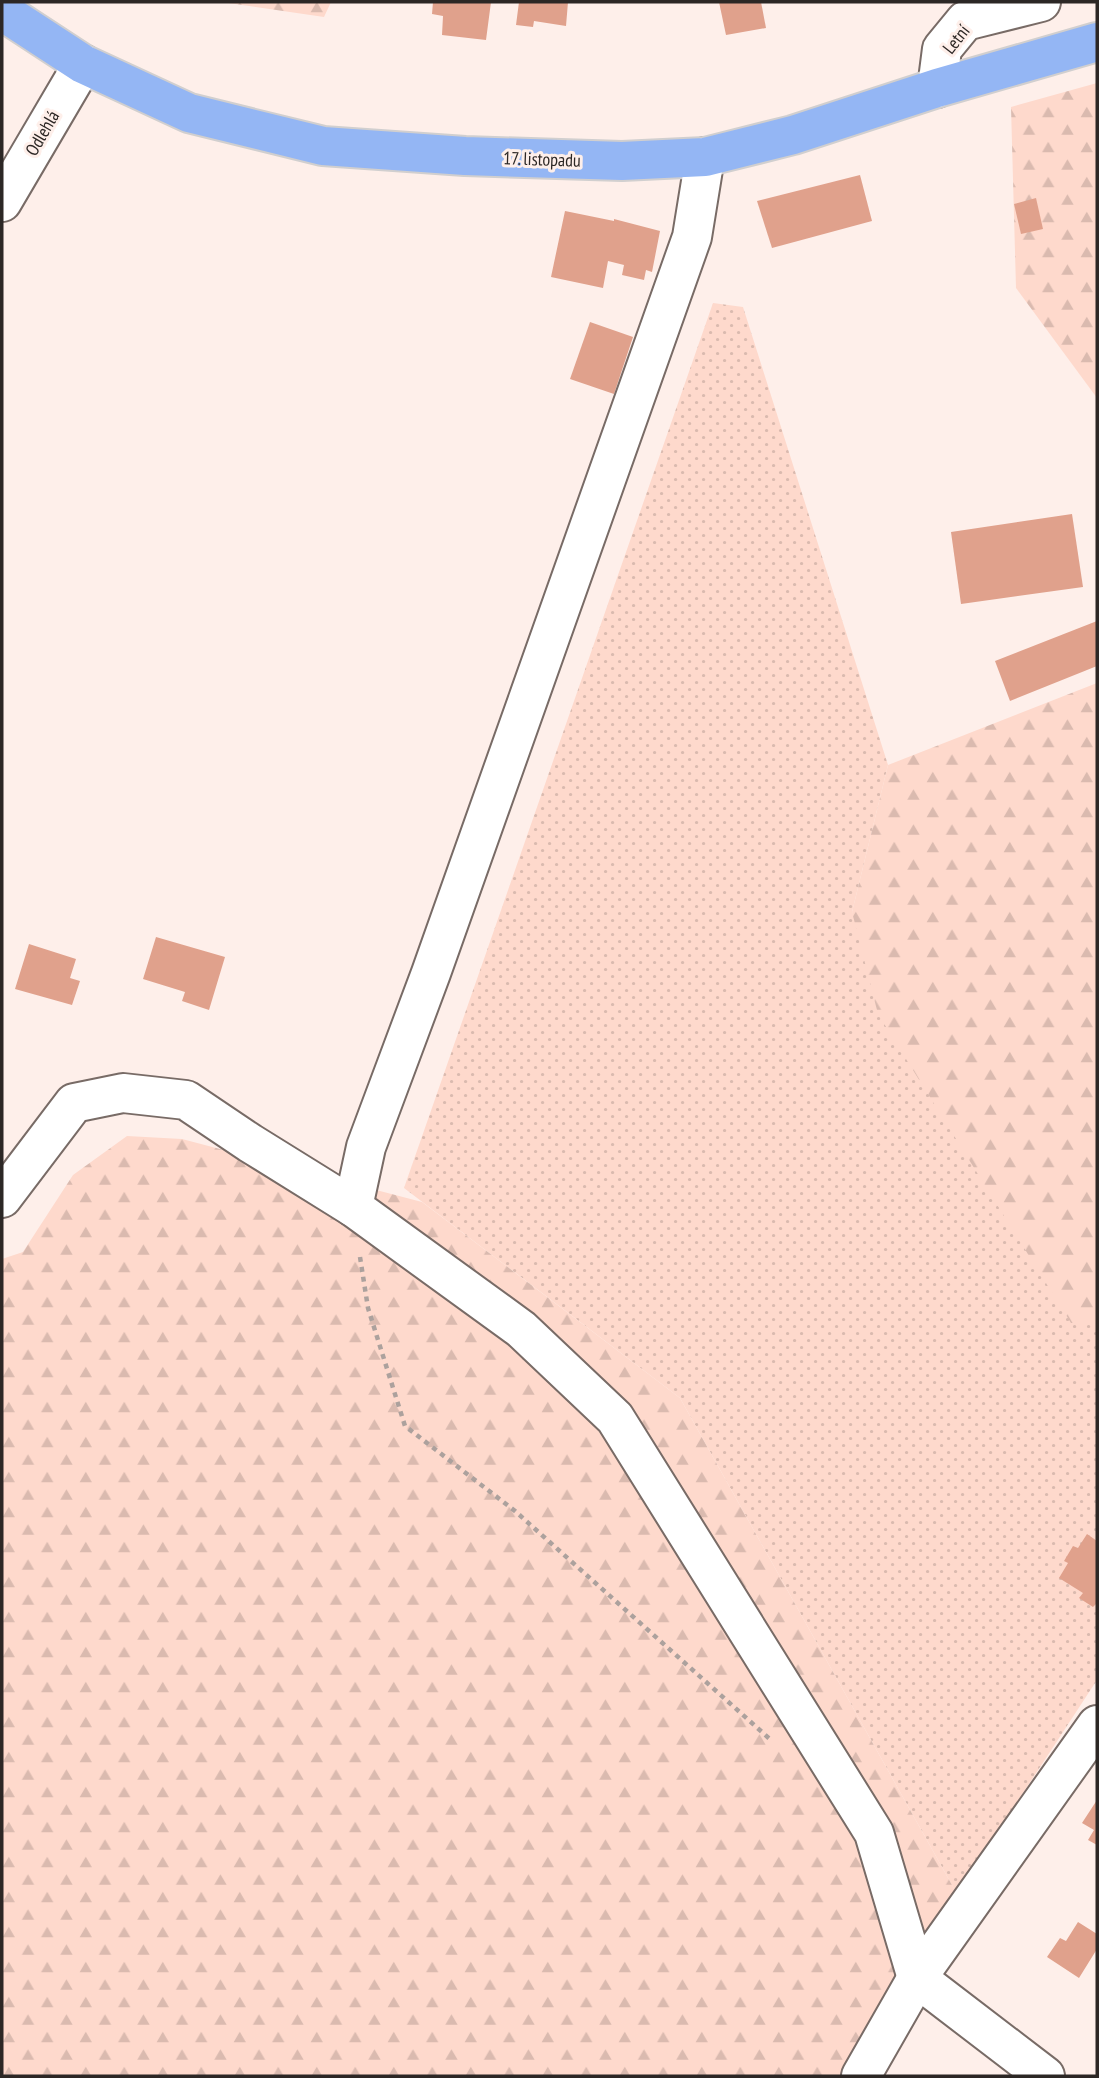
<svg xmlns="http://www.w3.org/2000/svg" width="1099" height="2078" viewBox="0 0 1099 2078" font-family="'PT Sans Narrow',sans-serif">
<defs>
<pattern id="green-dots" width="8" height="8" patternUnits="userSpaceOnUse" patternTransform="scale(1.75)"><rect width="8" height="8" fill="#fed9cc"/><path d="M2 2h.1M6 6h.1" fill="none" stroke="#dabaaf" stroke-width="1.8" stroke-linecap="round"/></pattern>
<pattern id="forest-firs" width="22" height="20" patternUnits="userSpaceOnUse" patternTransform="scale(1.75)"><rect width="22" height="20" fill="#fed9cc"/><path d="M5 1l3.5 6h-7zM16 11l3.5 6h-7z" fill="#dabaaf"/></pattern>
</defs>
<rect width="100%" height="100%" fill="#feefea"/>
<path fill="url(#green-dots)" d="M713 303 743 307 888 765 852 912 1097 1322V1680L957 1894 680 1398 404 1188Z"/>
<g fill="url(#forest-firs)">
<path d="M221 2H331L324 17Z"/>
<path d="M1097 83V398L1016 288 1011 107Z"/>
<path d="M1097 683V1322L1071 1323 878 1014 852 912 888 765Z"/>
<path d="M127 1136 182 1139 422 1202 680 1398 957 1894 848 2076H2V1259L23 1252 73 1175Z"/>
</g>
<g fill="#e0a18c">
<path d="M433 2H491L486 40 442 35 443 16 432 14Z"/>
<path d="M519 2H568L566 26 534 21 533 27 516 25Z"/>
<path d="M719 2H761L766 28 726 35Z"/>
<path d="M860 175 872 221 772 248 757 201Z"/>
<path d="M1036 198 1043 229 1021 234 1014 204Z"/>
<path d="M565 211 614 221V219L660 231 652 272 646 270 644 280 622 275 624 265 608 261 603 288 551 277Z"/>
<path d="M590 322 633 337 614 394 570 379Z"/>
<path d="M1072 514 1083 587 961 604 951 532Z"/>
<path d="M1097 621V666L1010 701 995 661Z"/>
<path d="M156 937 225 957 209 1010 182 1001 185 992 143 979Z"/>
<path d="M29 944 76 959 70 978 80 981 72 1005 15 989Z"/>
<path d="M1087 1534 1097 1541V1603L1093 1607 1079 1598 1083 1593 1059 1578 1068 1563 1064 1561 1073 1546 1078 1548Z"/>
<path d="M1097 1800V1845L1088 1840 1094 1830 1082 1823Z"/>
<path d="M1078 1922 1097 1934V1949L1079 1978 1047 1957 1060 1938 1066 1941Z"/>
</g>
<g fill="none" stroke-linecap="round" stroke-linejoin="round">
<g stroke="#786b66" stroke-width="42">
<g id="minor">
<path d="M937 88 942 49 965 21 1041 2"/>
<path d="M705 157 692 237 431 973 366 1147 353 1207 521 1329 615 1418 874 1833 917 1978 1045 2076"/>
<path d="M2 202 83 64"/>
<path d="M2 1198 74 1103 123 1093 186 1100 250 1143 353 1207"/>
<path d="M861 2076 917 1978 1097 1725"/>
</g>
</g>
<g stroke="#d1cfcf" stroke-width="42">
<path id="major" d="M2 11 83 64 189 113 323 146 465 156 622 161 705 157 793 135 937 88 1097 42"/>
</g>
<path stroke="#aca19d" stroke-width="4.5" stroke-dasharray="5 5" stroke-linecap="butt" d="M360 1257 368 1308 405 1426 515 1511 772 1741"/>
<use href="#minor" stroke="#fff" stroke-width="38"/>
<use href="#major" stroke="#94b6f4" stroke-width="38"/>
</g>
<g text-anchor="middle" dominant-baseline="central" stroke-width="6" stroke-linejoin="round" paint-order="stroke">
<g font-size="18" fill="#2c2725" stroke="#feefea">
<text transform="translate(956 39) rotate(-52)">Letní</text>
<text transform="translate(42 133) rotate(-60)">Odlehlá</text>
<text transform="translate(542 159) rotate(2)">17. listopadu</text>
</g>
</g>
<rect width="1099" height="2078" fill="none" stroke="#2c2725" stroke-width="7"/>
</svg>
